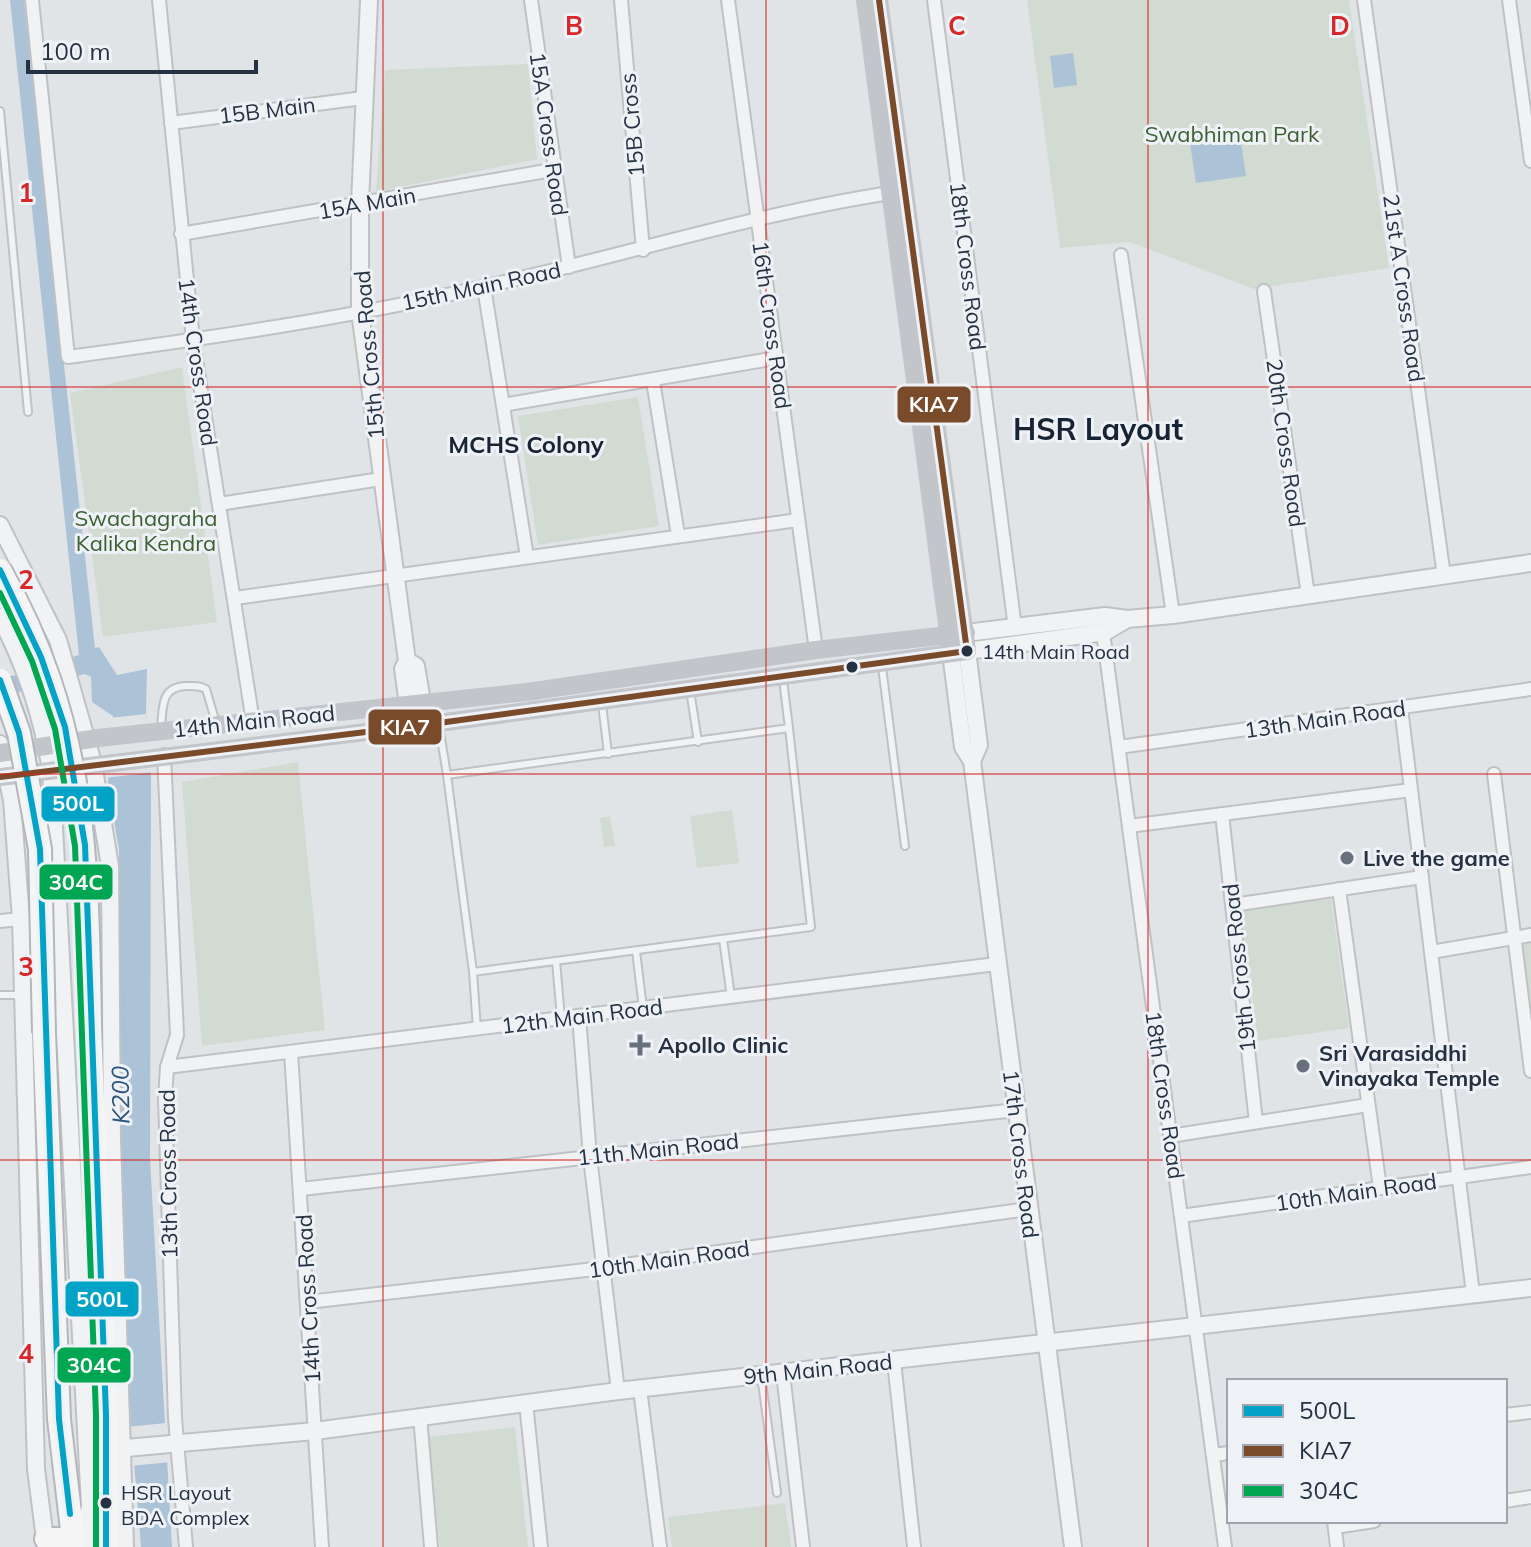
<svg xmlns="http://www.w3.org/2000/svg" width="1531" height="1547" viewBox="0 0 1531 1547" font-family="Mulish,sans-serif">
<rect width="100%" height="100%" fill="#e1e4e7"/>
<g fill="#d2dbd1">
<path d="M1027 0H1349L1389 268 1254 289 1130 242 1060 248Z"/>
<path d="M528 64 537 159 376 192 385 70Z"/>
<path d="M182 367 217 622 103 637 70 393Z"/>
<path d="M638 397 659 526 538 545 518 416Z"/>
<path d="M298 762 325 1030 202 1046 182 782Z"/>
<path d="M732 810 739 863 697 868 690 816Z"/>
<path d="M610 816 615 846 604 847 600 818Z"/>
<path d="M1331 899 1349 1028 1258 1041 1240 911Z"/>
<path d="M1531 941V1011L1522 943Z"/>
<path d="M515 1427 528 1547H440L428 1437Z"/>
<path d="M785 1503 791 1547H672L668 1517Z"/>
</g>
<g fill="#acc2d6">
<path d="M10 0H24L95 648 99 647 117 675 147 669 146 711 151 777 150 1159 172 1547H141L131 1425 118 1164 119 850 108 784 113 716 92 702 91 677 85 674 0 697V680L79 655Z"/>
<path d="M1073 53 1077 85 1054 88 1050 56Z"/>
<path d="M1239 129 1246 176 1196 183 1189 136Z"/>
</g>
<g fill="#e1e4e7">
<path d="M146 714 153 772 105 778 109 718Z"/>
<path d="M166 1423 170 1462 131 1466 127 1427Z"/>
</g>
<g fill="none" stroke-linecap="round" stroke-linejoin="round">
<g stroke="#bfc2c5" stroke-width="10">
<g id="service">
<path d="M0 111 28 412"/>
<path d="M882 667 905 846"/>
<path d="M783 680 789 728"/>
<path d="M690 690 698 742"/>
<path d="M602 704 608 754"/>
<path d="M439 726 447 775"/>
<path d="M161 727C163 706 161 687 186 686 194 686 198 685 206 689L216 723"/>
<path d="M789 728 811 927 473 972 447 775Z"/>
<path d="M723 939 731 997"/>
<path d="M636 951 643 1008"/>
<path d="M556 961 561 1018"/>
<path d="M473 972 477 1029"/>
<path d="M0 995H21"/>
<path d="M761 1375 777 1493"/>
</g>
</g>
<g stroke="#bfc2c5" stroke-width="16">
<g id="minor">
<path d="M32 0 68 357C209 338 349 318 487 286 621 256 754 214 890 193"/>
<path d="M159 0 193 340 253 722"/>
<path d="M531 0 569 267"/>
<path d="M621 0 643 250"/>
<path d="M728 0 816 650"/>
<path d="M934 0 1015 628"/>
<path d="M1364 0 1444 576"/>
<path d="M1509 0 1531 161"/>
<path d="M171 123 363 98"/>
<path d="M181 234 552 170"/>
<path d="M1121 255 1173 615"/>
<path d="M484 287 527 557"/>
<path d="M1264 291 1308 595"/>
<path d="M653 381 678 535"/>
<path d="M503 405 776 358"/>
<path d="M219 504 381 479"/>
<path d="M235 598 798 520"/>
<path d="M1103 632 1225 1547"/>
<path d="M1401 708 1473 1294"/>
<path d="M1119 747 1531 689"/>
<path d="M164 755 177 1035 167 1067 165 1099 175 1418 186 1547"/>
<path d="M1494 774 1531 1071"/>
<path d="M1222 814 1256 1122"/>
<path d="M1129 826 1411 790"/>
<path d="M1339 889 1380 1188"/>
<path d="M1233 905 1422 877"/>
<path d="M0 921 21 919"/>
<path d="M1431 952 1531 935"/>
<path d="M579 1016 590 1157 618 1391"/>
<path d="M291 1052 322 1547"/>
<path d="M167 1067 996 964"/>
<path d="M1170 1136 1368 1105"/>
<path d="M301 1189 1016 1110"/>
<path d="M1181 1216 1531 1167"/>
<path d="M308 1302 603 1268 1028 1209"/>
<path d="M894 1361 914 1547"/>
<path d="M783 1373 803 1547"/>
<path d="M640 1389 660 1547"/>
<path d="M526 1403 541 1547"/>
<path d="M1505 1415 1531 1412"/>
<path d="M420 1416 431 1547"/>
<path d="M1213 1455 1229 1453"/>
<path d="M1505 1501 1531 1497"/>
<path d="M1334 1521 1337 1547"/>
<path d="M1335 1527 1374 1521"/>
</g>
</g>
<g stroke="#bfc2c5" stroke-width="20">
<g id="tertiary">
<path d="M369 0 360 204V312L407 661 403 669 411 726"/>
<path d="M0 525 58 640 93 763 110 866 112 1139 125 1547"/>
<path d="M0 617C26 666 42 715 51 770L90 1506 82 1547"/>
<path d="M966 633 1105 616 1127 619 1173 615 1531 563"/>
<path d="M951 653 963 747 972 761 1073 1547"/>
<path d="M407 661 416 666 426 725"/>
<path d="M0 744 12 800 21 919 36 1469 46 1547"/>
<path d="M972 761 979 745 967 651 1105 632 1127 619"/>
<path d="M104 1450 315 1431 618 1391 1531 1288"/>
</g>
</g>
<g stroke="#b3b7bc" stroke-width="26">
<g id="trunk">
<path d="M90 1027 106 1415V1547"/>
<path d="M44 1033 59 1419 74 1547"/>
<path d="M46 1539H73"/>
</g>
</g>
<use href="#service" stroke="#f1f2f3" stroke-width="6"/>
<use href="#minor" stroke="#f1f2f3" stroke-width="12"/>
<use href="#tertiary" stroke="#f1f2f3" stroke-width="16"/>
<g stroke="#c2c5c9" stroke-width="18">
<path d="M865 0 950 647"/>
<path d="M0 753 98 738 527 692 816 650 966 633"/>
<path d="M0 777 439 723 967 651 879 0"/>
</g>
<use href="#trunk" stroke="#f5f5f6" stroke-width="22"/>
<g stroke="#b3b7bc" stroke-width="26" stroke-linecap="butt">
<g id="trunk-bridge">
<path d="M0 570C87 725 87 856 90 1027"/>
<path d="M0 680 19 733 40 849 44 1033"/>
</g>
</g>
<use href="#trunk-bridge" stroke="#f5f5f6" stroke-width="22"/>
<g stroke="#eef2f7" stroke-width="12">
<g id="bus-1">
<path d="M0 570 41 657 65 727 85 845 106 1415V1547"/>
<path d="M0 680 19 733 40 849 59 1419 70 1514"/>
</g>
</g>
<g stroke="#eef2f7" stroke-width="12">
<path id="bus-2" d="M0 777 439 723 967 651 879 0"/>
</g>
<g stroke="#eef2f7" stroke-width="12">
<path id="bus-3" d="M0 593 32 661 55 729 75 846 96 1415V1547"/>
</g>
<use href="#bus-1" stroke="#02a3c7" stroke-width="6"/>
<use href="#bus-2" stroke="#7a4b2a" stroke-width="6"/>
<use href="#bus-3" stroke="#00a651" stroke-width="6"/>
</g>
<path fill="none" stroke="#d62828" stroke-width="2" stroke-opacity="0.55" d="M383 0V1547M766 0V1547M1148 0V1547M0 387H1531M0 774H1531M0 1160H1531"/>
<g fill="#263242" stroke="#eef2f7" stroke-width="3">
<circle cx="967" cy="651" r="7"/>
<circle cx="852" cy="667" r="7"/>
<circle cx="106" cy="1503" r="7"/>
</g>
<g fill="#67707c" stroke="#eef2f7" stroke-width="3">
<circle cx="1347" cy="858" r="8"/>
<path d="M636 1033h8v8h8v8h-8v8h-8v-8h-8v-8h8z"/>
<circle cx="1303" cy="1066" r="8"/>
</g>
<g text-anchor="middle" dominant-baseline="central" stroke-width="6" stroke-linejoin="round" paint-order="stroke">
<g font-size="20" fill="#263242" stroke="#eef2f7" text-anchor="start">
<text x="982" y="651">14th Main Road</text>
<text x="121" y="1492">HSR Layout<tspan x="121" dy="25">BDA Complex</tspan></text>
</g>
<g font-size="22" fill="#263242" stroke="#eef2f7">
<text transform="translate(267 110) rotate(-7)">15B Main</text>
<text transform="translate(632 125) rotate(-95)">15B Cross</text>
<text transform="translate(549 134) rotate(82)">15A Cross Road</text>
<text transform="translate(367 203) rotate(-10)">15A Main</text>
<text transform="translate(968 266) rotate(83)">18th Cross Road</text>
<text transform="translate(481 286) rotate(-12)">15th Main Road</text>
<text transform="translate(1404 288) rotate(82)">21st A Cross Road</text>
<text transform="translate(772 325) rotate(82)">16th Cross Road</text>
<text transform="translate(369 355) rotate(-95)">15th Cross Road</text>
<text transform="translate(198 362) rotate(82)">14th Cross Road</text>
<text transform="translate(1286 443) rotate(82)">20th Cross Road</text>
<text transform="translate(1325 719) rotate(-8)">13th Main Road</text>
<text transform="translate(254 721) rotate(-6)">14th Main Road</text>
<text transform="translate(1239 968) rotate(-96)">19th Cross Road</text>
<text transform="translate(582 1016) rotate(-7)">12th Main Road</text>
<text transform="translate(1165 1095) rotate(82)">18th Cross Road</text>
<text transform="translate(658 1149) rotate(-6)">11th Main Road</text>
<text transform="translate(1021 1154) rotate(83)">17th Cross Road</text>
<text transform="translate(168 1174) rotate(-91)">13th Cross Road</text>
<text transform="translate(1356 1192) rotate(-8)">10th Main Road</text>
<text transform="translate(669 1259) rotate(-8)">10th Main Road</text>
<text transform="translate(308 1299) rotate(-93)">14th Cross Road</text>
<text transform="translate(818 1369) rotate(-6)">9th Main Road</text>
</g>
<g font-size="22" fill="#3d6031" stroke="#eef2f7">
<text x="1232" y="134">Swabhiman Park</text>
<text x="146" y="518">Swachagraha<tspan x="146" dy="25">Kalika Kendra</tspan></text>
</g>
<g font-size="22" font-weight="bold" fill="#263242" stroke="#eef2f7" text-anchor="start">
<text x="1363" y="858">Live the game</text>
<text x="658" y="1045">Apollo Clinic</text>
<text x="1319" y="1053">Sri Varasiddhi<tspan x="1319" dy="25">Vinayaka Temple</tspan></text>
</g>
<g font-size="24" font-weight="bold" fill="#182333" stroke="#eef2f7">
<text x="526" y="444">MCHS Colony</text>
</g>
<g font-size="24" font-style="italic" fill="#2b537b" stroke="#eef2f7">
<text transform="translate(120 1095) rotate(-91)">K200</text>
</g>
<g font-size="30" font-weight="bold" fill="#182333" stroke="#eef2f7">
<text x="1098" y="429">HSR Layout</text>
</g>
</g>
<g font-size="26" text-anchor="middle" font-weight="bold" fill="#d62828" stroke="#eef2f7" stroke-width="6" stroke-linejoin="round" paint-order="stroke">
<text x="574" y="35">B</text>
<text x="957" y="35">C</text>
<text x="1340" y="35">D</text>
<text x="26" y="202">1</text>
<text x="26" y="589">2</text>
<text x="26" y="976">3</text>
<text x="26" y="1363">4</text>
</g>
<g stroke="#eef2f7" stroke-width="3">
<rect x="896" y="385" width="76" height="39" rx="8" fill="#7a4b2a"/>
<rect x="367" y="708" width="76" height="38" rx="8" fill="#7a4b2a"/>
<rect x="40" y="785" width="76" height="38" rx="8" fill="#02a3c7"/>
<rect x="38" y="863" width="76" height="38" rx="8" fill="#00a651"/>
<rect x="64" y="1280" width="76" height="38" rx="8" fill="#02a3c7"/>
<rect x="56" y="1346" width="76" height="38" rx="8" fill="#00a651"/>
</g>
<g font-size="22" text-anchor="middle" font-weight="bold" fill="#fff">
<text x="934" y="412">KIA7</text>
<text x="405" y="735">KIA7</text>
<text x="78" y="811">500L</text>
<text x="76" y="890">304C</text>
<text x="102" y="1307">500L</text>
<text x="94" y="1373">304C</text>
</g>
<rect x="1227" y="1379" width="280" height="144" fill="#eef2f7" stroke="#9ea5af" stroke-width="2"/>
<rect x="1243" y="1405" width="40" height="12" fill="#02a3c7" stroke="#9ea5af" stroke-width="2"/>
<text x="1299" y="1419" font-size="24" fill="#263242">500L</text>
<rect x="1243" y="1445" width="40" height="12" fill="#7a4b2a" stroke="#9ea5af" stroke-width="2"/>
<text x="1299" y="1459" font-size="24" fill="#263242">KIA7</text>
<rect x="1243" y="1485" width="40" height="12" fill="#00a651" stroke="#9ea5af" stroke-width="2"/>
<text x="1299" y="1499" font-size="24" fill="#263242">304C</text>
<path d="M28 60v12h228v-12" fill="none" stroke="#263242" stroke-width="4"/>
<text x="40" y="60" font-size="24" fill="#263242" stroke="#eef2f7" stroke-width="6" paint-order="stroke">100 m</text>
</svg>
